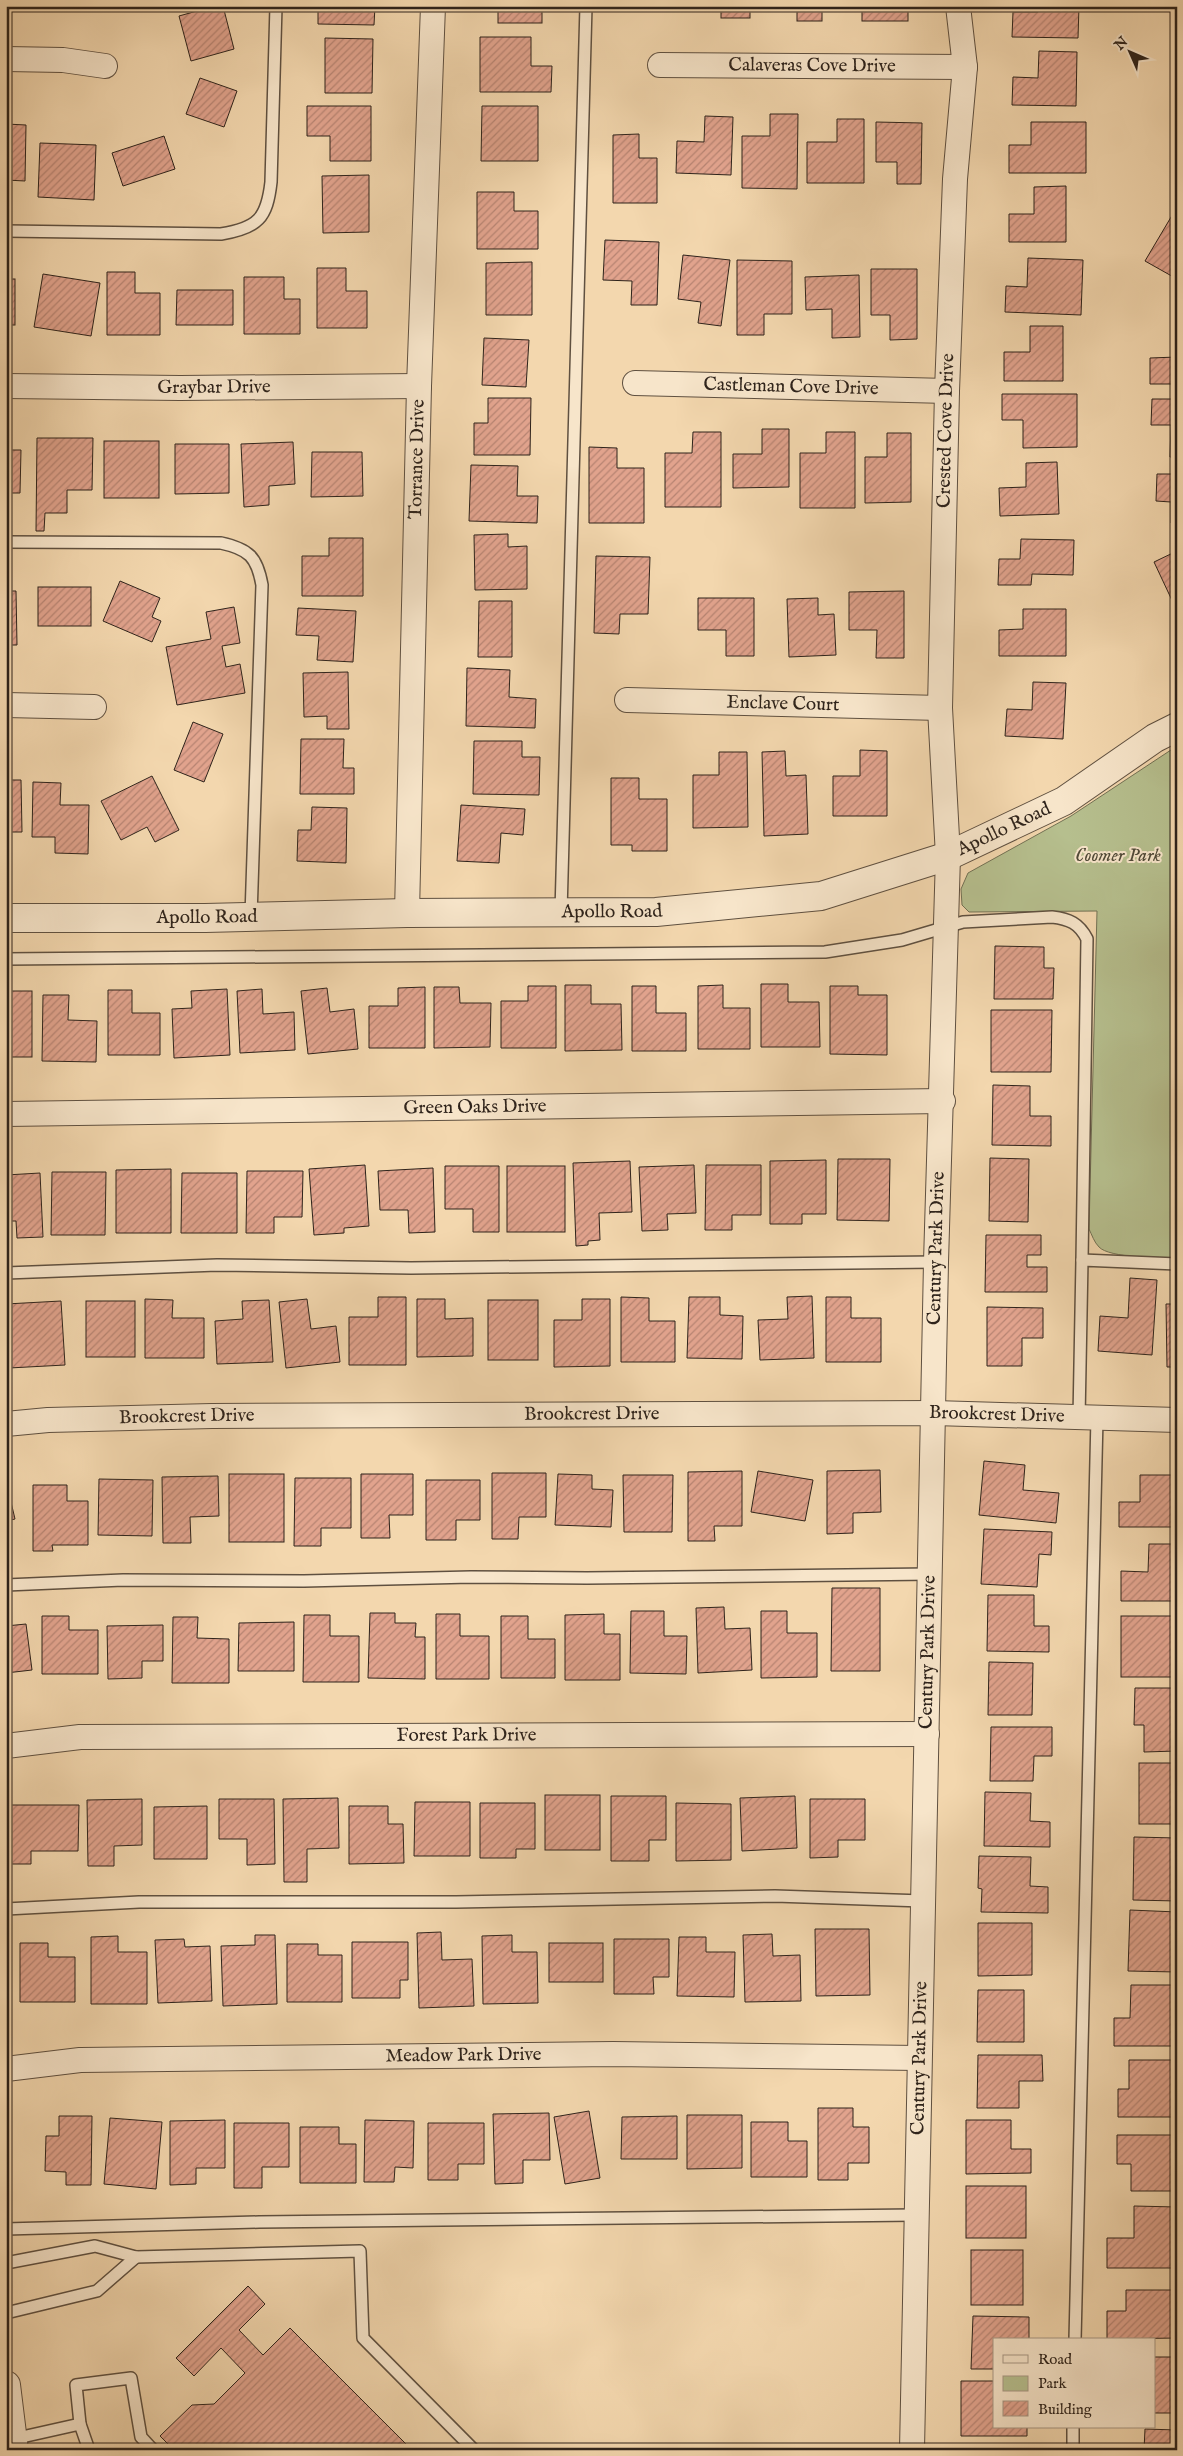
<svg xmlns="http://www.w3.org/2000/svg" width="1183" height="2456" viewBox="0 0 1183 2456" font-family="'IM FELL English',serif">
<defs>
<pattern id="building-hatch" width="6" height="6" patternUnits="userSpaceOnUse" patternTransform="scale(1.25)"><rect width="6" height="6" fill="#e1a38d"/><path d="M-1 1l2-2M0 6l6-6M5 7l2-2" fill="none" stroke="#b78472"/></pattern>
</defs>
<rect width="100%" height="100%" fill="#f3d7ae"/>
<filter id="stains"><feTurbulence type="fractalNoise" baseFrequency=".004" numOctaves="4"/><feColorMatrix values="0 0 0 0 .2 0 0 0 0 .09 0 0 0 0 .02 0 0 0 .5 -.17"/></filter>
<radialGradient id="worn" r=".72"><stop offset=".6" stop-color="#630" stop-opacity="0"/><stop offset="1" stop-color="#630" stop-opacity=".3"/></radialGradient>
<path fill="#b6bf8e" stroke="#727154" d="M1177 746V1259C1161 1258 1109 1258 1099 1247 1094 1242 1092 1235 1089 1229L1097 911 969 912 962 905 961 889 968 873 1071 816Z"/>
<g fill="url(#building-hatch)" stroke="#2e231b">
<path d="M215 6H223L234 49 191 61 179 16Z"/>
<path d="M318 6H375L374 25 318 24Z"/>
<rect x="498" y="6" width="44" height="17"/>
<rect x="721" y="6" width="29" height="12"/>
<rect x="797" y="6" width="25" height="15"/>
<rect x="862" y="6" width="46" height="15"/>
<path d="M1038 6H1079L1078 38 1012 37 1013 12H1038Z"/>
<path d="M480 37H531V66H552L551 92H480Z"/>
<path d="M325 38 373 39 372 93H325Z"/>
<path d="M1039 51 1077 52 1076 106 1012 105 1013 77 1038 78Z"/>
<path d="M200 78 237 91 224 127 186 114Z"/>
<path d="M307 106H371V161H330V136H307Z"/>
<path d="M482 106H538V161H481Z"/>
<path d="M770 114H798L797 189 742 188V136H770Z"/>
<path d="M705 116 733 117 731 175 676 173 677 141 704 142Z"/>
<path d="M837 119H864V183H807V142H837Z"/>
<path d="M876 122 922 123 921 184H897V162H876Z"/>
<path d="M1031 122H1086V173H1009V145H1031Z"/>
<path d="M6 124 26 125 25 181 6 180Z"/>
<path d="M639 134V158H657V203H613V135Z"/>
<path d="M164 136 175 169 123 186 112 153Z"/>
<path d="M40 143 96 145 94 200 38 197Z"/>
<path d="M369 175V232L323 233 322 176Z"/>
<path d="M1066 186V242H1009V214H1034V187Z"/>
<path d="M477 192H514V211H538V249H477Z"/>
<path d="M1177 207V279L1145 261Z"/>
<path d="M605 240 659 242 657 305H631L632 281 603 280Z"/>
<path d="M683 255 730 260 721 326 698 323 701 302 678 299Z"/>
<path d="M1028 258 1083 260 1081 315 1005 312 1006 286 1027 287Z"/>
<path d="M737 260 792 261V314H764V335H737Z"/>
<path d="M532 262V315H486V263Z"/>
<path d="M317 268H346V291H367V328H317Z"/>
<path d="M871 269H917V339L890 340V315H871Z"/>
<path d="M107 272H135V293H160V335H107Z"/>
<path d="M43 274 100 283 91 336 34 327Z"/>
<path d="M859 275 860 337 832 338V309L806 310 805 277Z"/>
<path d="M244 277H284V299H300V334H244Z"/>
<rect x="6" y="279" width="9" height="46"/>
<path d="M177 290H233V325H176Z"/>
<path d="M1030 326H1063V381H1004V352H1030Z"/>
<path d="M484 338 529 340 526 387 482 385Z"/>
<path d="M1177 357V384H1150V358Z"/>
<path d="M1002 394H1077V447L1023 448V420H1002Z"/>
<path d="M488 398H531L530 455H474V423H488Z"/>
<path d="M1152 399H1177V457H1170L1171 425H1151Z"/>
<path d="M762 429H789V487L733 488V454H762Z"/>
<path d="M693 432H721V507H665V453H692Z"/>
<path d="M826 432H855V508H800V453H826Z"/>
<path d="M887 433H911V502L865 503V457H887Z"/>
<path d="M37 438H93L92 490H67V513H45L44 531H36Z"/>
<rect x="104" y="441" width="55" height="57"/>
<path d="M293 442 295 484 269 486V505L244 507 241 444Z"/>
<path d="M175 444H229V493L175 494Z"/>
<path d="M589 447 617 448V468H644V523H589Z"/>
<path d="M6 450H21L20 493H6Z"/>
<path d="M312 452H362L363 496 311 497Z"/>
<path d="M1057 462 1059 514 1000 516 999 488 1026 487V463Z"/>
<path d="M471 465 518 466 517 496H538L537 523 469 521Z"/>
<path d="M1157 474H1177V523H1171V502L1156 501Z"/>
<path d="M508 534V547L527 546V589L475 590 474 535Z"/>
<path d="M329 538H363V596H302V556H329Z"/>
<path d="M1021 539 1074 540 1073 575 1032 574 1031 585H998L999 559H1020Z"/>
<path d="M1177 551V611L1154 562Z"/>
<path d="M596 556 650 557 648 614H620L619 634 594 633Z"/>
<path d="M120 581 160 598 152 617 161 621 152 642 103 621Z"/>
<rect x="38" y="587" width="53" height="39"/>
<path d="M6 591H16L17 645H6Z"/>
<path d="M904 591V658H876L877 630H849V592Z"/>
<path d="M698 598H754V656H726V630H698Z"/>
<path d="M818 598V615L834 614 836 655 789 657 787 599Z"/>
<path d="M479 601H512V657H478Z"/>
<path d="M234 607 240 643 222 646 226 667 240 664 245 693 177 705 166 647 211 639 206 612Z"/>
<path d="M298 608 356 611 353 662 317 660 319 636 296 635Z"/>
<path d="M1023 609H1066V656H999V630L1023 629Z"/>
<path d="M467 668 510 670 509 697 536 699 535 728 466 726Z"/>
<path d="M348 672 349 729H327V716L304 717 303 673Z"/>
<path d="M1033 682 1066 683 1063 739 1005 736 1007 709 1032 710Z"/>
<path d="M193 722 223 734 204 782 174 770Z"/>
<path d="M301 739H344L343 768H354V794H300Z"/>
<path d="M474 741H522V757H540L539 795 473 794Z"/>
<path d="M860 750 887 751V816H833V776H860Z"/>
<path d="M785 751 786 776 806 775 808 834 764 836 762 752Z"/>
<path d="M719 752H747L748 827 693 828V775H719Z"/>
<path d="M152 776 179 830 155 842 147 827 121 840 101 801Z"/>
<path d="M611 778H639V799H667V851H632V845H611Z"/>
<path d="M6 780H21L22 832H6Z"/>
<path d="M33 782 61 783 60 805H89L88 854 55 853V837H32Z"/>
<path d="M461 805 525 809 523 835 501 833 499 863 457 861Z"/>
<path d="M312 807 347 808 346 863 297 861 298 830H311Z"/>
<path d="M995 946 1044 947V968H1054L1053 999H994Z"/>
<path d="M761 984H788V1002H819L820 1047H761Z"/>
<path d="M565 985H591V1004H621L622 1050 565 1051Z"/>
<path d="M723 985V1008H750V1049H698V986Z"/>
<path d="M528 986H556V1048H501V1001H528Z"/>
<path d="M632 986H656V1013H686V1051H632Z"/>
<path d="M830 986H858V995H887V1055L830 1054Z"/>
<path d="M425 987V1048H369V1006H398V988Z"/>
<path d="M434 987H459L460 1003H491L490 1047 434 1048Z"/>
<path d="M327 988 330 1012 354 1009 358 1049 308 1054 301 991Z"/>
<path d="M227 989 230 1055 174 1058 172 1009 192 1008 191 991Z"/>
<path d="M262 989 263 1014 294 1012 295 1050 240 1053 237 991Z"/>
<path d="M108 990H132V1013H160V1055H108Z"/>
<rect x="6" y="991" width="26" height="66"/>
<path d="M43 995H69L68 1020 97 1021 96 1062 42 1061Z"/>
<path d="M991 1010H1052L1051 1072H991Z"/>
<path d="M993 1085 1030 1086V1116H1051V1146L992 1145Z"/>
<path d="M990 1158 1029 1159 1028 1222 989 1221Z"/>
<path d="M838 1159H890L889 1221 837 1220Z"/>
<path d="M826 1160V1214H802V1224H770V1161Z"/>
<path d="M630 1161 632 1212 599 1213 600 1240 588 1241V1245L576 1246 573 1163Z"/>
<path d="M365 1165 369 1226 344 1228V1233L314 1235 309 1169Z"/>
<path d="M694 1165 696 1213 667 1214 668 1230 642 1231 639 1167Z"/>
<path d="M706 1165H761V1215H732V1230H705Z"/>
<path d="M445 1166H499V1232H473V1209H445Z"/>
<rect x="507" y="1166" width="58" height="66"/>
<path d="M433 1168 435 1232 409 1233 408 1210H380L378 1171Z"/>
<path d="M171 1169V1233H116V1170Z"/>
<path d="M247 1171H303L302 1217H274V1233H246Z"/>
<path d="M52 1172H106L105 1235H51Z"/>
<path d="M40 1173 43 1237 17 1238 16 1221H6V1175Z"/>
<path d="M182 1173H237V1233H181Z"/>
<path d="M986 1235H1041V1255H1027V1267H1047V1292H985Z"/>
<path d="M1130 1278 1157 1280 1152 1355 1098 1351 1100 1316 1128 1318Z"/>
<path d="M812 1296 814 1358 760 1360 758 1320 788 1319 787 1297Z"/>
<path d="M378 1297H406V1365H349V1317H378Z"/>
<path d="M621 1297 649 1298V1321H675V1362H621Z"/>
<path d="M689 1297H720V1315L743 1316 742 1359 687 1358Z"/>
<path d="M826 1297H851V1318H881V1362H826Z"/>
<path d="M145 1299 173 1300 172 1318H204V1358H145Z"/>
<path d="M307 1299 311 1329 336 1326 340 1362 286 1368 279 1302Z"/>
<path d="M417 1299H445V1319L473 1318V1356L417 1357Z"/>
<path d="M582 1299H610V1366L554 1367V1320H582Z"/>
<path d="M269 1300 273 1362 217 1364 215 1321 243 1319 242 1301Z"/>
<rect x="488" y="1300" width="50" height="60"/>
<path d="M61 1301 65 1365 9 1368 6 1304Z"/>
<rect x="86" y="1301" width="49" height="56"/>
<path d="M1166 1304H1177V1367H1167Z"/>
<path d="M987 1307 1043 1308V1338H1022V1366H987Z"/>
<path d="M984 1461 1025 1465 1023 1490 1059 1493 1056 1523 979 1515Z"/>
<path d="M880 1470 881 1512 853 1513V1533L827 1534V1471Z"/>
<path d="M742 1471V1526H714L715 1541H688V1472Z"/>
<path d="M758 1471 813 1480 805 1521 751 1512Z"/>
<path d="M492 1473H546V1517H519L518 1539H492Z"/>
<rect x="229" y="1474" width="55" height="68"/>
<path d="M361 1474H413V1515H389L390 1538H361Z"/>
<path d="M558 1474 592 1475V1489L613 1490 611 1527 555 1525Z"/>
<path d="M623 1475H673L672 1532H624Z"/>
<path d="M1140 1475H1177V1527H1119V1502H1140Z"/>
<path d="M218 1476 219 1516 190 1517 191 1543H163L162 1477Z"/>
<path d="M295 1478H351V1528H321V1546H294Z"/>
<path d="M99 1479 153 1480 152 1536 98 1535Z"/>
<path d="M426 1480H480V1520H456V1540H426Z"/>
<path d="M6 1481 15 1519 6 1521Z"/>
<path d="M33 1485H67V1501H88V1545H52L53 1551H33Z"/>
<path d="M984 1529 1052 1532 1051 1555 1039 1554 1037 1587 981 1584Z"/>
<path d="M1149 1544H1177V1601H1121V1571L1148 1572Z"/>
<path d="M832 1588H880V1671H831Z"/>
<path d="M988 1595H1034V1626H1049V1652L987 1651Z"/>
<path d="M724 1607 725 1629 750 1628 752 1670 698 1673 696 1608Z"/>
<path d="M631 1611H664V1636H687L686 1674 630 1673Z"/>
<path d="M761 1611H787V1633H817V1677L761 1678Z"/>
<path d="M370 1613H395V1623H416L415 1637H425V1679L368 1678Z"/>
<path d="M436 1614H460V1636H489V1679H436Z"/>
<path d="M604 1614V1634H620V1680H565V1615Z"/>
<path d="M304 1615H330V1636H359V1682H303Z"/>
<path d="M42 1616H69V1630H98V1674H42Z"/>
<path d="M501 1616H528V1639H555V1678H501Z"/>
<rect x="1121" y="1616" width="56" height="61"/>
<path d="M173 1617H198L197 1638 229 1639V1683H172Z"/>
<path d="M294 1622V1671H238L239 1623Z"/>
<path d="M26 1624 32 1670 6 1673V1626Z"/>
<path d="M163 1625V1661H142V1678L108 1679 107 1626Z"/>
<path d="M989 1662 1033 1663 1032 1715H988Z"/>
<path d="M1135 1688H1177V1751L1144 1752V1725H1134Z"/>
<path d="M991 1727H1052V1756H1034L1033 1781H990Z"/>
<rect x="1139" y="1763" width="38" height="61"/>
<path d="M985 1792 1031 1793 1030 1821 1050 1822V1847L984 1846Z"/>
<rect x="545" y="1795" width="55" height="55"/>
<path d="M611 1796H666V1840H649V1861H611Z"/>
<path d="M795 1796 797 1848 742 1851 740 1798Z"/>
<path d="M338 1798 339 1848 307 1849V1882H284L283 1799Z"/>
<path d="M142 1799V1845L114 1846V1866H88L87 1800Z"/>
<path d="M219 1799H274L275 1864 247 1865V1839H219Z"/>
<path d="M810 1799H865V1840H838V1857L810 1858Z"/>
<path d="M415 1802H470V1856H414Z"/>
<path d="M480 1803H535V1849H516V1858H480Z"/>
<path d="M676 1803 731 1804V1860L676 1861Z"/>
<path d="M6 1805H79L78 1851H31V1864H6Z"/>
<path d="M207 1806V1859H154V1807Z"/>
<path d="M349 1806H388V1824H403L404 1863 349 1864Z"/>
<path d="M1134 1837 1177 1838V1901L1133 1900Z"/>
<path d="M979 1856 1031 1857 1030 1886 1048 1887V1913L981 1912 982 1889 978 1888Z"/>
<path d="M1130 1910 1177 1912V1972L1128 1971Z"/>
<path d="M978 1923H1032V1975L978 1976Z"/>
<path d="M815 1929H869L870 1995 816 1996Z"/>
<path d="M441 1932 442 1960 472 1959 474 2006 419 2008 417 1933Z"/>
<path d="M772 1934 773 1956 800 1955 801 2001 745 2002 743 1935Z"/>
<path d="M255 1935H275L277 2004 223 2006 221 1946 255 1945Z"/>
<path d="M512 1935V1952H537L538 2003 483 2004 482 1936Z"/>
<path d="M118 1936V1952H147V2004H91V1937Z"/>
<path d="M679 1937H706V1952H735L734 1997 677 1996Z"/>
<path d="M184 1939 185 1947 210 1946 212 2001 158 2003 155 1940Z"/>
<path d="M614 1939H669V1977H653L654 1994H614Z"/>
<path d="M352 1942H408V1980H400V1998H352Z"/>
<path d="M20 1943H48V1957H75V2002H20Z"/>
<rect x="549" y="1943" width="54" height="39"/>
<path d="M287 1944H318V1955H342V2002H287Z"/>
<path d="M1131 1985H1177V2046H1114V2018H1130Z"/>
<path d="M978 1990H1024V2042H977Z"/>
<path d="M978 2055H1042L1043 2081H1019V2108H977Z"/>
<path d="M1129 2060H1176L1175 2117H1118V2089H1129Z"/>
<path d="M818 2108H853V2127H869V2163H848V2180H818Z"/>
<path d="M589 2111 600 2178 565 2184 554 2117Z"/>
<path d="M549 2113 550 2160H523V2183L495 2184 493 2114Z"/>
<path d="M687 2115H742V2168L687 2169Z"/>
<path d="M59 2116H92L91 2185H66V2172L45 2171 46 2136H59Z"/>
<path d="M677 2116V2159H621L622 2117Z"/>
<path d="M110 2118 162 2122 156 2189 104 2184Z"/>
<path d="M225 2120V2168H196V2184L170 2185V2121Z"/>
<path d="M365 2120 414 2121 413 2168 395 2167 394 2182H364Z"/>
<path d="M966 2120H1011V2149H1031V2173L966 2174Z"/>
<path d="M751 2122H788V2141H807V2177H751Z"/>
<path d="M234 2123H289V2167H262V2188H234Z"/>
<path d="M428 2123H484V2164H458V2180H428Z"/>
<path d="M300 2127H339V2144H356V2183H300Z"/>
<path d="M1117 2135H1177V2191H1131V2164H1117Z"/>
<rect x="966" y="2186" width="60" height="52"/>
<path d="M1134 2206 1177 2207V2268H1107V2238H1134Z"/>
<rect x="971" y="2250" width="52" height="55"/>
<path d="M248 2286 265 2304 239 2330 263 2355 290 2328 412 2450H174L160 2436 192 2405 214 2404 245 2373 221 2348 194 2376 176 2358Z"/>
<path d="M1126 2290H1177V2338L1107 2339V2311H1126Z"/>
<path d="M973 2316 1029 2317V2340H994V2369H971Z"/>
<rect x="1154" y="2357" width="19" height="56"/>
<path d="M961 2381H994V2427H1027V2436H961Z"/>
<path d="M1145 2429 1177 2430V2450H1144Z"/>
<rect x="961" y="2446" width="65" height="4"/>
</g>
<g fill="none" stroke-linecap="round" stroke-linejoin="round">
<g stroke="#5f5040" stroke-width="14">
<g id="service">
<path d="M6 231 221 234C258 228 267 218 271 182L276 6"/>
<path d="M6 542 221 543C249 549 257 557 262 585L251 916"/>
<path d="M561 912 586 6"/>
<path d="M6 959 825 952 902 940 963 922 1052 917C1069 919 1079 923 1087 939L1082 1260"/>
<path d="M6 1273 217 1265 411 1268 936 1262"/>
<path d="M1079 1418 1082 1260 1177 1264"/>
<path d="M6 1585 123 1580 304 1581 471 1577 587 1578 931 1574"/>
<path d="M6 1909 139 1902H456L775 1896 923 1901"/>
<path d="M6 2229 259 2222 915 2215"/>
<path d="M6 2263 95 2246 136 2257 360 2251 363 2338 474 2450"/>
<path d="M6 2313 97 2291 136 2257"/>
<path d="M1075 2340 1097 1418"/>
<path d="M80 2424 76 2385 131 2378 141 2437 153 2450"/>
<path d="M13 2439 80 2424 89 2450"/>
<path d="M1073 2450V2427"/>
</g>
</g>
<g stroke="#5f5040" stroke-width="26">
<g id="minor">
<path d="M6 59 63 60 105 66"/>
<path id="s1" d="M660 65 965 67"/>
<path id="s2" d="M635 383 947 391"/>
<path id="s3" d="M6 386 180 388 419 386"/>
<path id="s4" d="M627 700 940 708"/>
<path d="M6 705 94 707"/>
<path id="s5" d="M407 913 419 386 433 6"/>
<path id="s6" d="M6 1114 943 1101"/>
<path id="s7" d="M6 1424 48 1420 212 1416 934 1413 1177 1420"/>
<path id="s8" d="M6 1746 80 1737 927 1734"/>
<path id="s9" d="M6 2069 80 2060 613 2054 919 2058"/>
<path id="s10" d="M912 2450 936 1262 948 856 940 708 947 391 955 179 965 67 958 6"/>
</g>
</g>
<g stroke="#5f5040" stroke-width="30">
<g id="tertiary">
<path id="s11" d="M6 918H205L407 913 656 912 821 896 948 856 1064 801 1155 738 1177 727"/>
<path d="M6 2385 14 2450"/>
</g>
</g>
<use href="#service" stroke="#f7e5ca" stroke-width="11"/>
<use href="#minor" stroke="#f7e5ca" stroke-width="24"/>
<use href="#tertiary" stroke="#f7e5ca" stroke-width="28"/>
</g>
<g text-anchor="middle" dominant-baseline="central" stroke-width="4" stroke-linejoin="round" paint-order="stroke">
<g font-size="19" fill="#2e231b" stroke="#f7e5ca">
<text stroke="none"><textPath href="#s1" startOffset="152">Calaveras Cove Drive</textPath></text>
<text stroke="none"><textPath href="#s3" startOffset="208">Graybar Drive</textPath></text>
<text stroke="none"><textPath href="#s2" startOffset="156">Castleman Cove Drive</textPath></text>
<text stroke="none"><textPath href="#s10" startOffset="2020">Crested Cove Drive</textPath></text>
<text stroke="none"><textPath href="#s5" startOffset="454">Torrance Drive</textPath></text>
<text stroke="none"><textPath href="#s4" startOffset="156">Enclave Court</textPath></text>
<text stroke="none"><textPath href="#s11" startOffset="1011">Apollo Road</textPath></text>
<text stroke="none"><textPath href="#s11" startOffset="606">Apollo Road</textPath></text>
<text stroke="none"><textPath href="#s11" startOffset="201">Apollo Road</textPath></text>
<text stroke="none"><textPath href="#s6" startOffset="469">Green Oaks Drive</textPath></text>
<text stroke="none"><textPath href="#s10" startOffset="1202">Century Park Drive</textPath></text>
<text stroke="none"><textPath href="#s7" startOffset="586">Brookcrest Drive</textPath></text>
<text stroke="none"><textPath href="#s7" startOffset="991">Brookcrest Drive</textPath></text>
<text stroke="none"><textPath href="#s7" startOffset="181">Brookcrest Drive</textPath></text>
<text stroke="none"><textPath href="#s10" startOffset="798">Century Park Drive</textPath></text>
<text stroke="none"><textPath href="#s8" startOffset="461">Forest Park Drive</textPath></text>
<text stroke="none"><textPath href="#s9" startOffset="458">Meadow Park Drive</textPath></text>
<text stroke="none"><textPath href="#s10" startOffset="392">Century Park Drive</textPath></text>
</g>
<g font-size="19" font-style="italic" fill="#504a38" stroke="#f7e5ca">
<text x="1118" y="856">Coomer Park</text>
</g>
</g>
<rect width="1183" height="2456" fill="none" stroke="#f3d7ae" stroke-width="25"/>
<rect x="8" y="8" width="1168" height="2441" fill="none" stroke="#2e231b" stroke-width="2.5"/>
<rect x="12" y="12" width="1158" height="2431" fill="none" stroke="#2e231b"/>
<rect x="993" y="2338" width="162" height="90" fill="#f7e5ca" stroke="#a79784"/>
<rect x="1003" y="2355" width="25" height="8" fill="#f7e5ca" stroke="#a79784"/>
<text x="1038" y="2364" font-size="15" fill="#2e231b">Road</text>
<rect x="1003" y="2376" width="25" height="15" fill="#b6bf8e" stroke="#a79784"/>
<text x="1038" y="2388" font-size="15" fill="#2e231b">Park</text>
<rect x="1003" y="2401" width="25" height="15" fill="url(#building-hatch)" stroke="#a79784"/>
<text x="1038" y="2414" font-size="15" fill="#2e231b">Building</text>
<g transform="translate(1130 52) rotate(315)" stroke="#f7e5ca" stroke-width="4" paint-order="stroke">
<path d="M0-4L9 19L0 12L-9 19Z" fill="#2e231b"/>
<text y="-8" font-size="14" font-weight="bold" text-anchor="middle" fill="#2e231b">N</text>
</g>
<rect width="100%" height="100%" filter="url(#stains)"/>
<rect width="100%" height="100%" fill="url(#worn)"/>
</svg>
